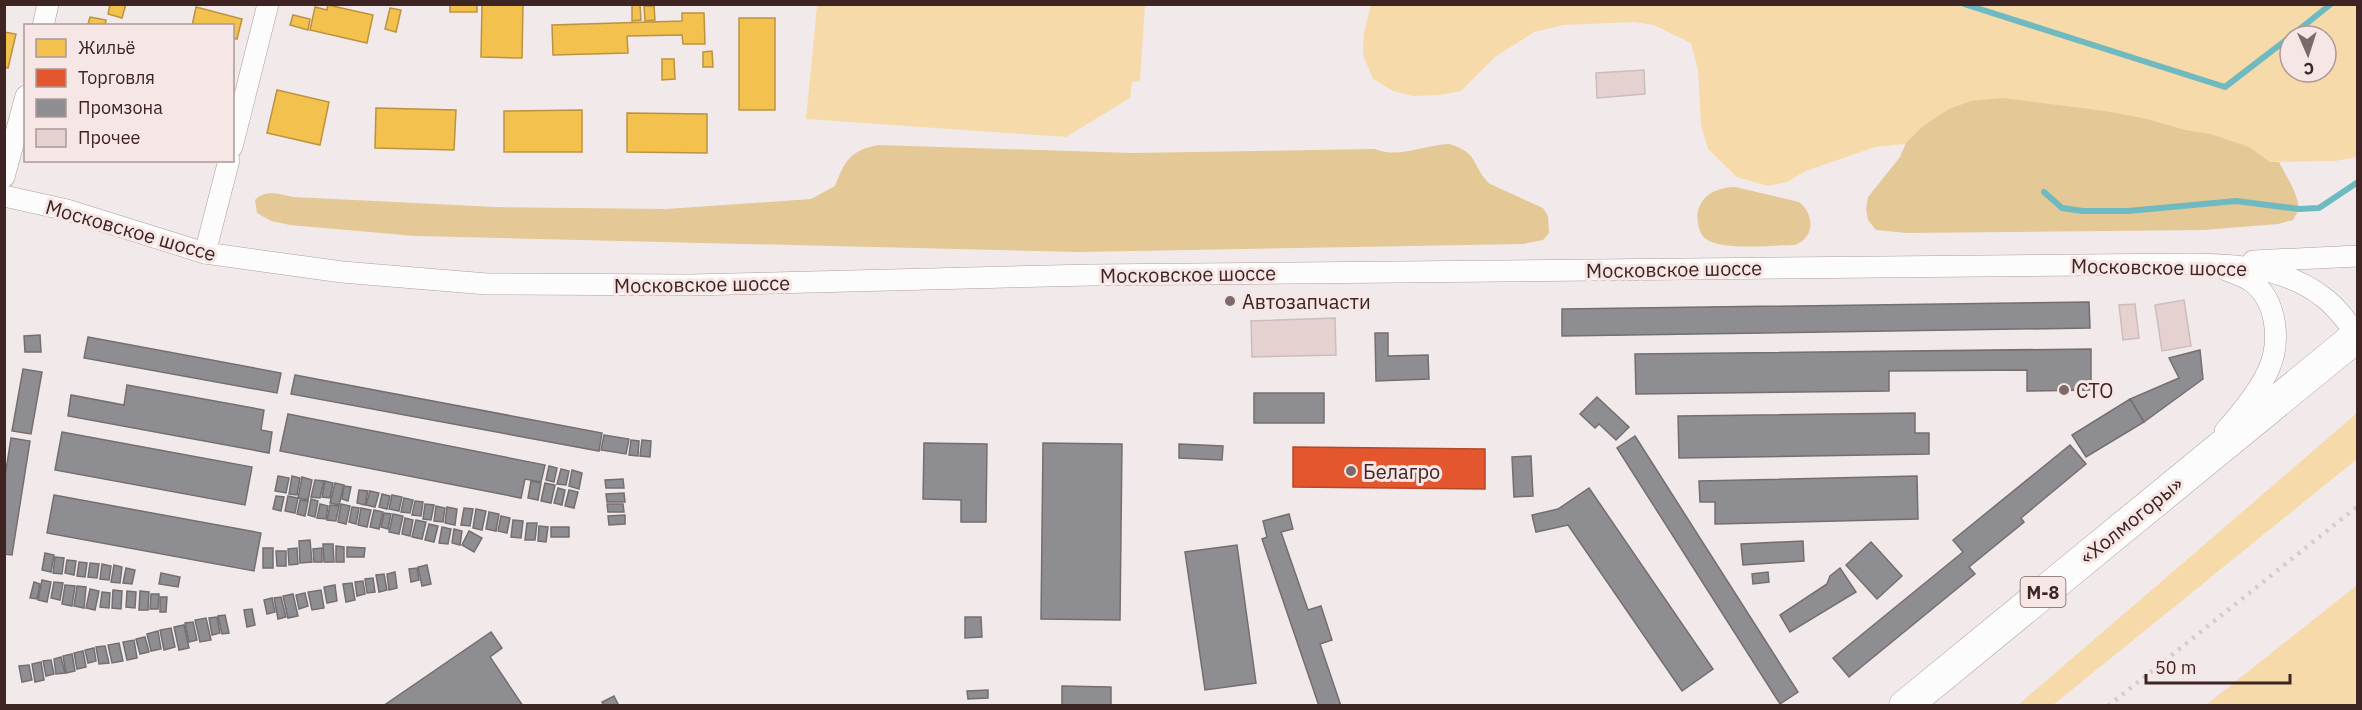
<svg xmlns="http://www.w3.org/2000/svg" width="2362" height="710" viewBox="0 0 2362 710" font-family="'IBM Plex Sans',sans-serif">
<rect width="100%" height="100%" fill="#f2eaea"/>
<g fill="#f6daa9" fill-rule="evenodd">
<path d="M817 5H1145L1140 81 1132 82 1130 98 1066 137 806 119Z"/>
<path d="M1371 5H2357V157L2335 161 2259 162 1973 137 1875 147 1806 171 1787 182 1768 186 1737 177 1708 149 1701 125 1698 70 1691 43 1654 25 1634 22 1563 25 1534 32 1495 57 1461 91 1439 95 1413 96 1393 91 1373 79 1363 55 1364 32ZM2290 36H2326V72H2290Z"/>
<path d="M2357 413V459L2053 705H2018Z"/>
<path d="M2357 585V705H2206Z"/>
</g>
<g fill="#e4c895">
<path d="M2003 98 2105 111 2147 119 2185 130 2211 134 2249 147 2270 162H2279C2287 178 2297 191 2299 209L2293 220 2278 224 2204 230 1907 233 1876 230 1868 220 1866 209 1868 197 1900 157 1906 143 1923 126 1949 109 1971 101Z"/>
<path d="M1449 144C1480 153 1471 166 1490 184L1543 208 1548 216 1549 233 1543 240 1523 244 1078 252 415 236 290 225 271 221 257 213 255 200C265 189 280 194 293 197L495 207 666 209 811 199 835 186C845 161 849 151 878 145L1132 153 1375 149C1400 159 1422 145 1449 144Z"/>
<path d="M1735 187 1799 202C1815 214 1815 239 1794 245 1774 245 1722 251 1706 239 1701 236 1699 229 1698 223 1694 199 1714 187 1735 187Z"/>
</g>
<g fill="#f2c14e" stroke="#bc9241" stroke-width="1.5">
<path d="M110 4H126L122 18 108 14Z"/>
<rect x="450" y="4" width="27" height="8"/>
<path d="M482 4H523L522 58 481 57Z"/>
<path d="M632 4H640L641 20 632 21Z"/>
<path d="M328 5 373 15 367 43 310 30 315 7 327 10Z"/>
<path d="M644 6H654L655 20 645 21Z"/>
<path d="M196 7 242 19 237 39 232 38V26H192Z"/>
<path d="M390 8 401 10 396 32 385 29Z"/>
<path d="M682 13H704L705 44H683L682 35 627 36 628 53 553 55 552 25 682 21Z"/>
<path d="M293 15 310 19 308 30 290 25Z"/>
<path d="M90 17 106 20 105 26 88 24Z"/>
<rect x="739" y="18" width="36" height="92"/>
<path d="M4 32 16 34 8 68 4 67Z"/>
<path d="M712 51 713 67H703V52Z"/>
<path d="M662 59H674L675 79 662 80Z"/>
<path d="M277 90 329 102 320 145 267 133Z"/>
<path d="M376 108 456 110 454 150 375 148Z"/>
<path d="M582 110V152H504V111Z"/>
<path d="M627 113 707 114V153L627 152Z"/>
</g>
<path fill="#e4572e" stroke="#b2482a" stroke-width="1.5" d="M1293 447 1485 449V489L1293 487Z"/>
<g fill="#8d8d92" stroke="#756e70" stroke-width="1.5">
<path d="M2089 302 2090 328 1562 336V309Z"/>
<path d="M1375 333H1388V356L1428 355 1429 379 1376 381Z"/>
<path d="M40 335 41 352H25L24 336Z"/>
<path d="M88 337 281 373 277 393 84 358Z"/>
<path d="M2091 349V390L2027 391V370L1889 371V391L1636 394 1635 354Z"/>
<path d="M2200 350 2203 379 2144 422 2130 399 2179 378 2169 358Z"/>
<path d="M23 369 42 372 31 434 12 431Z"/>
<path d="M295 375 602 433 599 451 291 394Z"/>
<path d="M127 385 264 410 261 430 272 432 269 453 68 416 71 395 124 405Z"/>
<rect x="1254" y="393" width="70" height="30"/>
<path d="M1597 397 1629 427 1616 440 1599 424 1595 428 1580 414Z"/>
<path d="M2130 399 2144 422 2086 457 2072 435Z"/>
<path d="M1915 413V433H1929V454L1679 458 1678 416Z"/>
<path d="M288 414 545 465 541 482 525 479 521 498 280 451Z"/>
<path d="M62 432 252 467 245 505 55 470Z"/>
<path d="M604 435 629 439 626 454 601 450Z"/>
<path d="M1635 436 1798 692 1780 704 1617 448Z"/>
<path d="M11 438 30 441 12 555 4 554V483Z"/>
<path d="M631 440 639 441 638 456 629 455Z"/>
<path d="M642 440 651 441 650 457 640 456Z"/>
<path d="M924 443 987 444 986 522H961V500L923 499Z"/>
<path d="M1043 443 1122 444 1120 620 1041 619Z"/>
<path d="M1179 444 1223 446 1222 460 1179 458Z"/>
<path d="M2070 445 2086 464 2021 518 2024 522 1969 567 1975 574 1849 677 1833 658 1963 552 1953 540Z"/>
<path d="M1531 456 1533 496 1514 497 1512 457Z"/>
<path d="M549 466 557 468 554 482 546 480Z"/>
<path d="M561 469 569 471 566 485 557 484Z"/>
<path d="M572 470 582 473 579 489 569 486Z"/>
<path d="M278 476 289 478 286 493 275 491Z"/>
<path d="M292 476 300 478 297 495 289 494Z"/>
<path d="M1917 476 1918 519 1715 524V502H1700L1699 481Z"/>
<path d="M302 477 312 480 308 500 298 498Z"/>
<path d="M623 479 624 488H606L605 480Z"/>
<path d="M315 480 324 481 320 498 311 497Z"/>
<path d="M325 481 333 483 330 498 322 497Z"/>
<path d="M531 481 541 483 538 500 528 498Z"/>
<path d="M335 483 344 485 339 505 330 503Z"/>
<path d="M545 483 555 485 551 503 541 501Z"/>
<path d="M344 486 351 487 348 501 342 499Z"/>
<path d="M558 488 565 490 562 505 554 503Z"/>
<path d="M1589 488 1713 669 1682 691 1568 525 1536 532 1532 515 1558 509Z"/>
<path d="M359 490 368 491 365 505 357 503Z"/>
<path d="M569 490 578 492 574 508 565 506Z"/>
<path d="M370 491 379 493 375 507 366 505Z"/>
<path d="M624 493 625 502H607L606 494Z"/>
<path d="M382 494 390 496 387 509 379 507Z"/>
<path d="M54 495 261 533 254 571 47 533Z"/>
<path d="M392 495 402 497 399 511 389 509Z"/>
<path d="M276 496 284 497 281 511 273 509Z"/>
<path d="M288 496 298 498 295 513 285 511Z"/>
<path d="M404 498 413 500 410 513 401 512Z"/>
<path d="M311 499 318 501 315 517 308 515Z"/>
<path d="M300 500 308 501 305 516 297 514Z"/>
<path d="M415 501 423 502 421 516 412 515Z"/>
<path d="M320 504 328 506 326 519 317 518Z"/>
<path d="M341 504 350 506 346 524 338 522Z"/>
<path d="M425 504 434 505 431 520 423 519Z"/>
<path d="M607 504H623L624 512H608Z"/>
<path d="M330 505 339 506 336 521 327 520Z"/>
<path d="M436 506 445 508 443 522 434 521Z"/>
<path d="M352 507 359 508 356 524 349 522Z"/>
<path d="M447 507 457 509 455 525 445 523Z"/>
<path d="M361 508 371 510 367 527 358 525Z"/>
<path d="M464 508 473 509 470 526 461 525Z"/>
<path d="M476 509 486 511 482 530 473 528Z"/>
<path d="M374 510 383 512 379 529 370 527Z"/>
<path d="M489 512 499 514 496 531 486 529Z"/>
<path d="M384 513 391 514 388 529 381 527Z"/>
<path d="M393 514 403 516 399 534 389 532Z"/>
<path d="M1289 514 1293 529 1281 532 1308 610 1321 606 1332 640 1320 644 1341 706H1319L1262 539 1267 537 1263 521Z"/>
<path d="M625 515V524L609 525 608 516Z"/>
<path d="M501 516 510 518 507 533 498 531Z"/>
<path d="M405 518 413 520 410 536 402 534Z"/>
<path d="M416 520 426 522 422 539 412 537Z"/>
<path d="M513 520 523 521 521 538 511 537Z"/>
<path d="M527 523H537L535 540H525Z"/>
<path d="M429 524 438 526 434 542 425 540Z"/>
<path d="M539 526 548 527 546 542 538 541Z"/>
<path d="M442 527 451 529 448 544 439 543Z"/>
<rect x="551" y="527" width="18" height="10"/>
<path d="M454 529 462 531 460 545 452 543Z"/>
<path d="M469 531 482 538 474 552 462 545Z"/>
<path d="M310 540 312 562 300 563 299 541Z"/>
<path d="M1803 541 1804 561 1743 565 1741 544Z"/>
<path d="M1871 542 1902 576 1877 599 1846 565Z"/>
<path d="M323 544H333L334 562H324Z"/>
<path d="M1237 545 1256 683 1205 690 1185 552Z"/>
<path d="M336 546 344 547V562H336Z"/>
<path d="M347 547 365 548 364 557H347Z"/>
<rect x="263" y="548" width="10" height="20"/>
<path d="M297 548 298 564 289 565 288 549Z"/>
<path d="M322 548V562H314L313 549Z"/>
<path d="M276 551H286V566H277Z"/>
<path d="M45 553 54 555 51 572 42 570Z"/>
<path d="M55 557 64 558 62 574 53 573Z"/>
<path d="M67 560 76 561 74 575 65 573Z"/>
<path d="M79 562 87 563 85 577 77 576Z"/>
<path d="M90 563 99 564 97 578 88 577Z"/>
<path d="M102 564 111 566 109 580 100 579Z"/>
<path d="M114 565 122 567 120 583 111 582Z"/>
<path d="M427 565 431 584 422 586 418 567Z"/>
<path d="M126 568 135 570 132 584 123 583Z"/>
<path d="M417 568 419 580 411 582 409 569Z"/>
<path d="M1840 568 1856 592 1790 632 1780 615 1827 584 1830 576Z"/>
<path d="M395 572 397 588 389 590 387 574Z"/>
<path d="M1768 572 1769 582 1753 584 1752 574Z"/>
<path d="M161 573 180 577 178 587 159 584Z"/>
<path d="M384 574 387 590 379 592 376 575Z"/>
<path d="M373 578 375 592 367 593 365 579Z"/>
<path d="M42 580 51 582 47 602 38 600Z"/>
<path d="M363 581 365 594 357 596 355 582Z"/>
<path d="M34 582 40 584 37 599 30 598Z"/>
<path d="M54 582 63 583 60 600 51 598Z"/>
<path d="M352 583 355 600 346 602 343 584Z"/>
<path d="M65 585 75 586 72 606 62 604Z"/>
<path d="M335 585 337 601 327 603 324 587Z"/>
<path d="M77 586 86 587 84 608 74 606Z"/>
<path d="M90 589 99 591 95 610 86 608Z"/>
<path d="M113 590 122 591 121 609 112 608Z"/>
<path d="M321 590 324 608 312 610 308 592Z"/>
<path d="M127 591 136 592 135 608 126 607Z"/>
<path d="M140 591 149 592 148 610H139Z"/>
<path d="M102 592 110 593 109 608 100 607Z"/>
<path d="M305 593 308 606 299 609 296 595Z"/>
<path d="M151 594H159L158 609H150Z"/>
<path d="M293 594 298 616 288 618 283 596Z"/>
<path d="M160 597H167L166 612H160Z"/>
<path d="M281 597 286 617 278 619 274 598Z"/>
<path d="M272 598 275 612 267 614 264 600Z"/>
<path d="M252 609 255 625 247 627 244 610Z"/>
<path d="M225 615 229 633 222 634 218 616Z"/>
<path d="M217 617 220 633 212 635 209 618Z"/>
<path d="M965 617H981L982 637 965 638Z"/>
<path d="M206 618 211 640 200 642 195 620Z"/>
<path d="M193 622 197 640 189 642 185 623Z"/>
<path d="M184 625 189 648 179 650 174 627Z"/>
<path d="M171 628 175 647 164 650 160 630Z"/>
<path d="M158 631 161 649 151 651 147 634Z"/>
<path d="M491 632 502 648 490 657 523 706H383Z"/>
<path d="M145 637 149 652 140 654 136 639Z"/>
<path d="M134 640 137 658 127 660 123 642Z"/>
<path d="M119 643 123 661 112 663 108 645Z"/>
<path d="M105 646 109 663 99 664 96 647Z"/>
<path d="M94 648 96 661 88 663 85 650Z"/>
<path d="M83 651 86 667 77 669 74 653Z"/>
<path d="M72 654 75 671 66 673 63 656Z"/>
<path d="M61 657 65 673 56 674 54 659Z"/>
<path d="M51 660 54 674 46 676 43 661Z"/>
<path d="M41 662 44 680 35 682 32 664Z"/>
<path d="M29 665 32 680 22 682 19 666Z"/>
<path d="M1062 686 1111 687V706H1062Z"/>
<path d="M988 690V698L968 699 967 691Z"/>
<path d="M614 696 619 706H604L602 702Z"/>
</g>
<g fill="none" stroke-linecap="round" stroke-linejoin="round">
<g stroke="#6fbac1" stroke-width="6">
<path d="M1964 4 2225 87 2290 37"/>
<path d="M2291 36 2331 4"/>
<path d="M2044 192 2062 208 2083 211H2128L2236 201 2299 209 2319 208 2358 182"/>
</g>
</g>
<g fill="#e5d1d0" stroke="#cdbcbc" stroke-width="1.5">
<path d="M1644 70 1645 94 1597 98 1596 73Z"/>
<path d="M2184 300 2191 346 2162 351 2155 305Z"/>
<path d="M2135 304 2139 338 2123 340 2119 305Z"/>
<path d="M1335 318 1336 355 1252 357 1251 321Z"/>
</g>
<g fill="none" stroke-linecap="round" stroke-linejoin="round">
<g stroke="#ad9e9d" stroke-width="22">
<g id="minor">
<path d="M43 26 48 4"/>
<path d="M232 147 268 4"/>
<path d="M4 177 26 96"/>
<path d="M4 196 67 210 205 253 342 272 487 284 690 285 1091 275 2187 264C2233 264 2285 267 2323 297 2337 307 2347 322 2357 335"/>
<path d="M205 253 229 160"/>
<path d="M2253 261 2358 256"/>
<path d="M2225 431C2241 413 2258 393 2268 371 2281 343 2278 301 2251 281 2243 276 2234 273 2226 270"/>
</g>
</g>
<g stroke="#ad9e9d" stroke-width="33">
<path id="highway" d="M1905 706 2358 335"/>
</g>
<use href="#minor" stroke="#fdfcfc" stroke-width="21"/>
<use href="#highway" stroke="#fdfcfc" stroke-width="32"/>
<path stroke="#d2cecd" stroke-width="4.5" stroke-dasharray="3 6" stroke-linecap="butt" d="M2108 706 2358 506"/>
</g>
<g fill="#7d6968" stroke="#f6e7e6" stroke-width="2">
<circle cx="1230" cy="301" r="6"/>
<circle cx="2064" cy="390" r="6"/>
<circle cx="1351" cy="471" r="6"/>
</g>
<g text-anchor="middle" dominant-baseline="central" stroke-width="6" stroke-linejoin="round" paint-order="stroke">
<rect fill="#f6e7e6" stroke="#755e5d" stroke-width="1.5" x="2020.5" y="577" width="45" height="30" rx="4.5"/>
<g font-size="18" font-weight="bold" fill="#3e2422">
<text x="2043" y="592">М-8</text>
</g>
<g font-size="20" fill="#3e2422" stroke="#f6e7e6">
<text transform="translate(131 230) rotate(16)">Московское шоссе</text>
<text transform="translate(2159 267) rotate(1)">Московское шоссе</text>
<text transform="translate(1674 269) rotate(-1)">Московское шоссе</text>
<text transform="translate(1188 274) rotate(-1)">Московское шоссе</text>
<text transform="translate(702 284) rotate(-1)">Московское шоссе</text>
<text transform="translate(2131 520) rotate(-39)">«Холмогоры»</text>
</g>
<g font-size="20" fill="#3e2422" stroke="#f6e7e6" text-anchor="start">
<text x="1242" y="301">Автозапчасти</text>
<text x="2076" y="390">СТО</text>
<text x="1363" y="471">Белагро</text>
</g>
</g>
<rect width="2362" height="710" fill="none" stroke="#3e2422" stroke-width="12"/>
<rect x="24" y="24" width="210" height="138" fill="#f6e7e6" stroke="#ac9998" stroke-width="1.5"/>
<rect x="36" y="39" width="30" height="18" fill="#f2c14e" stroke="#ac9998" stroke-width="1.5"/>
<text x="78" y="54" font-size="18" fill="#3e2422">Жильё</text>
<rect x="36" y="69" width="30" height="18" fill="#e4572e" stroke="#ac9998" stroke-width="1.5"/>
<text x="78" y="84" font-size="18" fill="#3e2422">Торговля</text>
<rect x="36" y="99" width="30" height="18" fill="#8d8d92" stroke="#ac9998" stroke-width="1.5"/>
<text x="78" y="114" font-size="18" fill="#3e2422">Промзона</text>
<rect x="36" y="129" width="30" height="18" fill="#e5d1d0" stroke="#ac9998" stroke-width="1.5"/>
<text x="78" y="144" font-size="18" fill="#3e2422">Прочее</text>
<g transform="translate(2308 54) rotate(177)"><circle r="28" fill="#f6e7e6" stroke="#ac9998" stroke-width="1.5"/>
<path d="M0-4.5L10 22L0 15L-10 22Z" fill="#7d6968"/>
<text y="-9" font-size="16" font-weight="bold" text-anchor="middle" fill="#3e2422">С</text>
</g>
<path d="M2146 674v9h144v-9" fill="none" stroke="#3e2422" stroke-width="3"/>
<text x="2155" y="674" font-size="18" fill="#3e2422" stroke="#f6e7e6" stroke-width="4.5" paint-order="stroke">50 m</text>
</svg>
